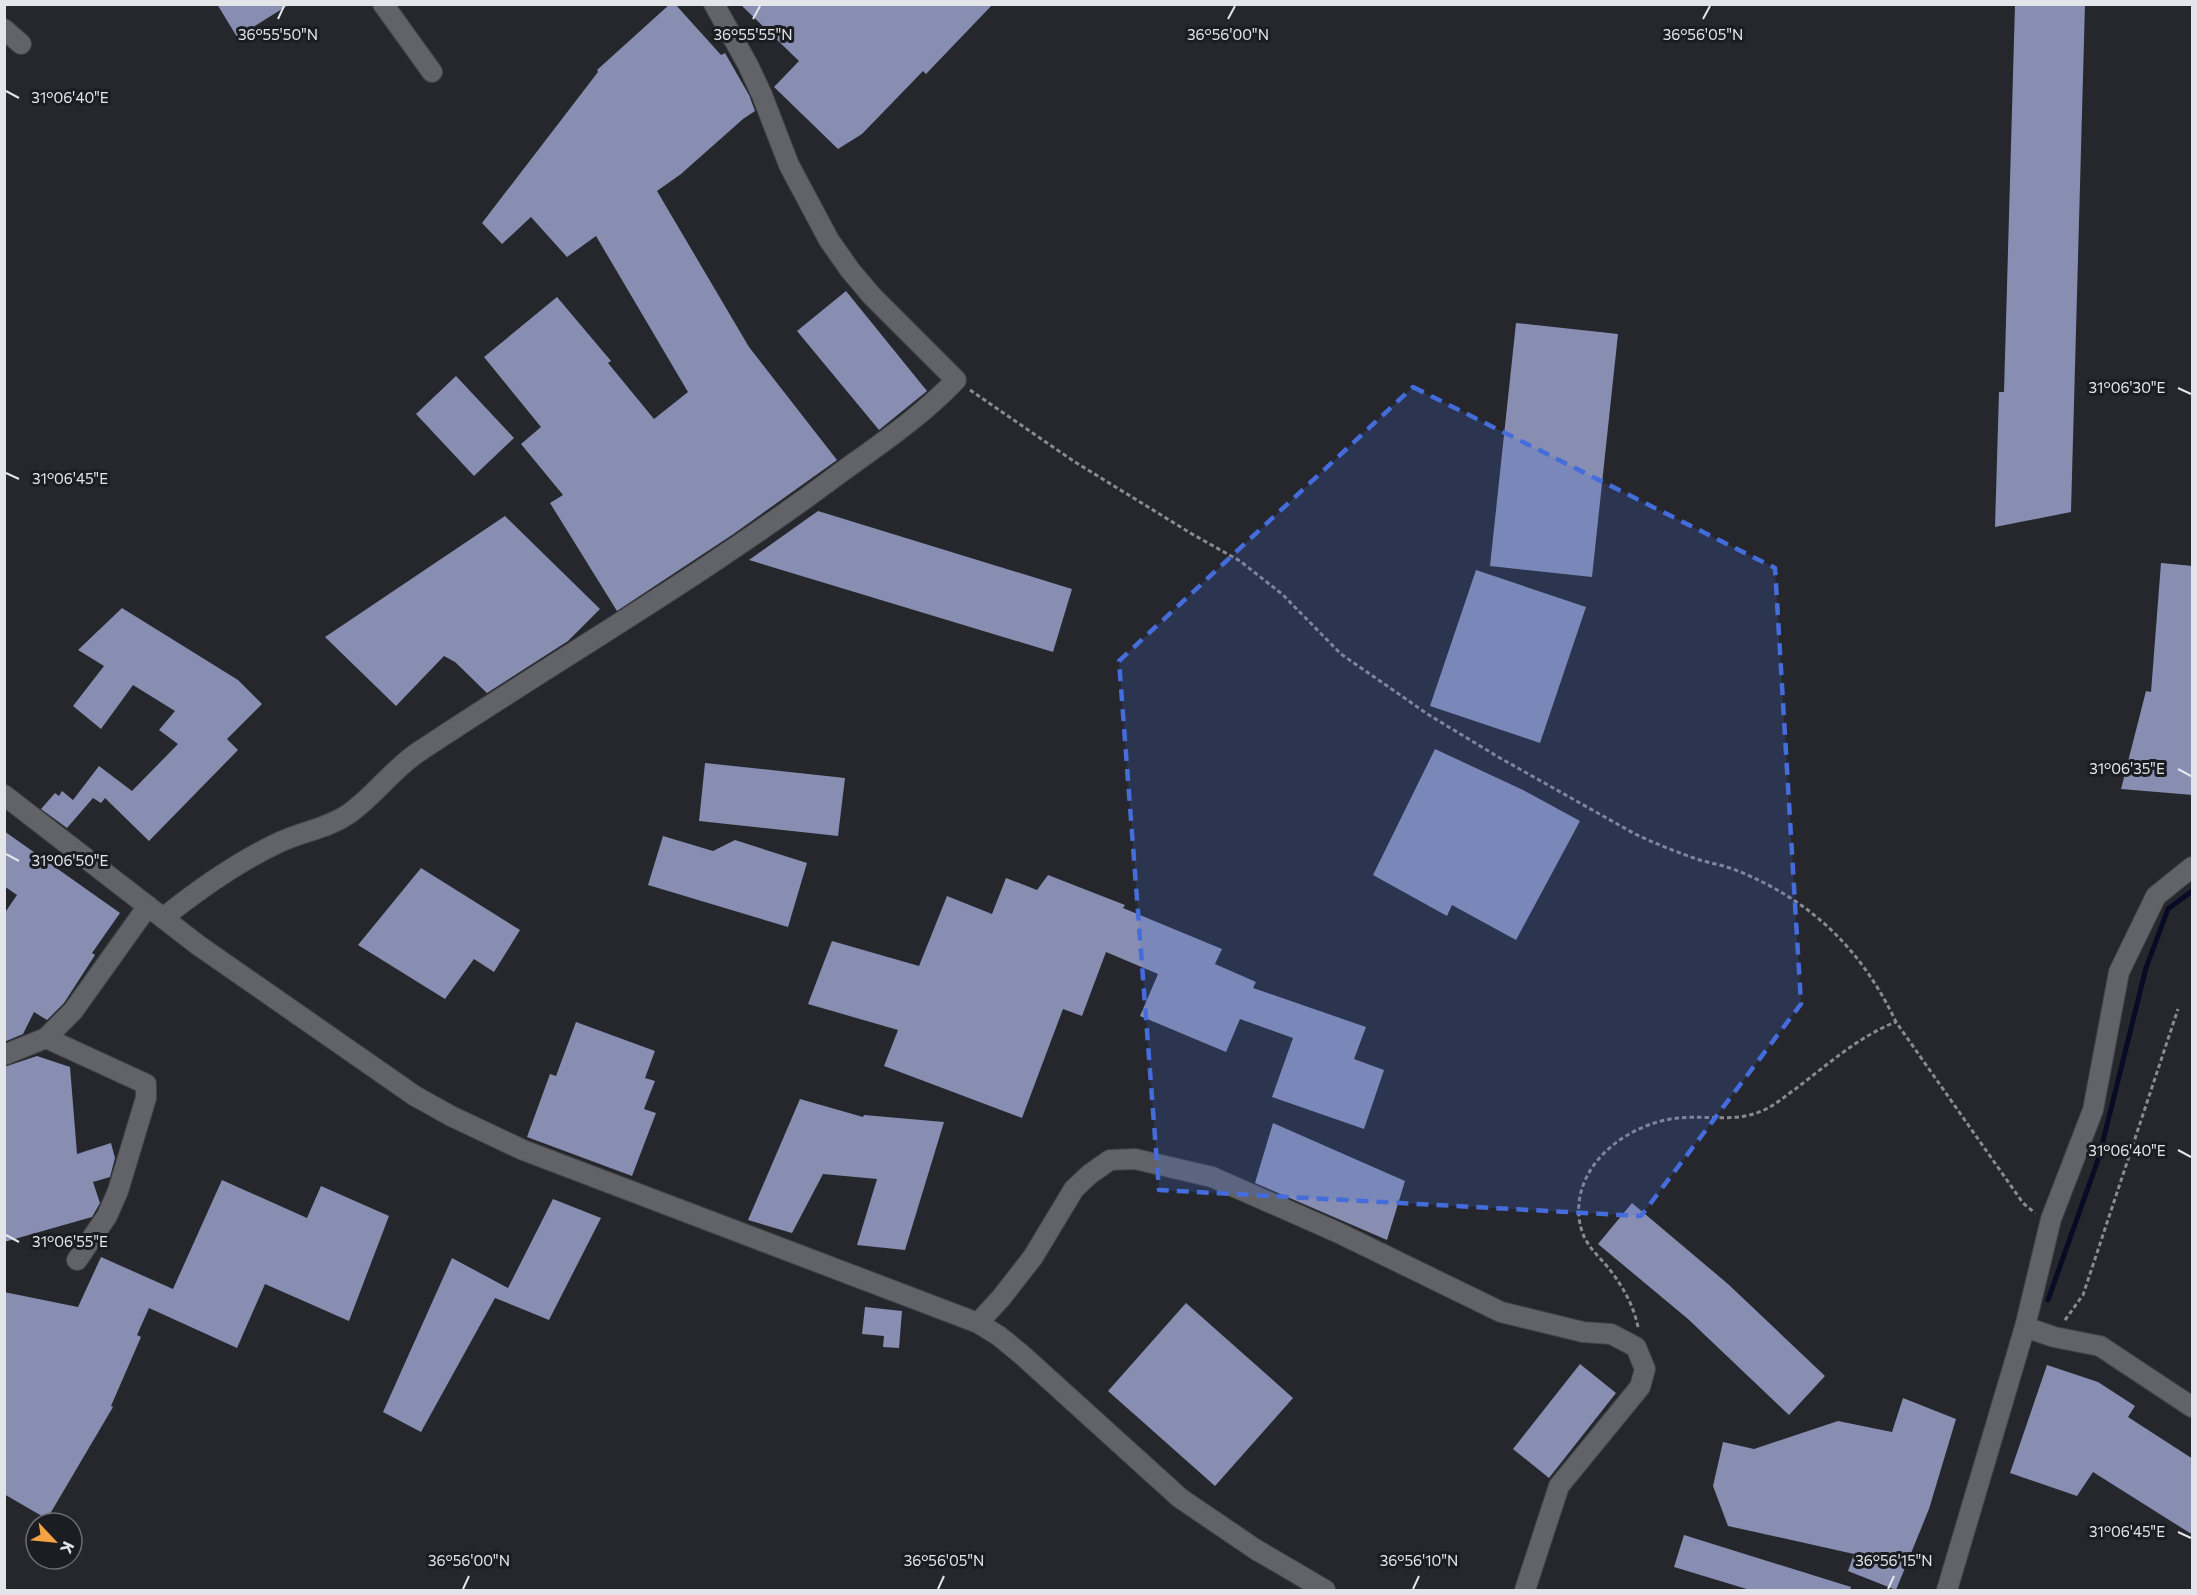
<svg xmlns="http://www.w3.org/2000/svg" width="2197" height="1595" viewBox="0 0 2197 1595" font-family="Commissioner,sans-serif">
<rect width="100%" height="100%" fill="#25272c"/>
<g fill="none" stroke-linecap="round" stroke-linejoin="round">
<path stroke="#090a24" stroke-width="5" d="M2048 1300 2099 1157 2146 968 2168 909 2192 891"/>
</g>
<g fill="#878eb1">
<path d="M217 4H290L237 37Z"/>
<path d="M670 4H675L721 55 725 53 749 95 755 111 743 119 681 174 657 191 749 347 837 460 732 535 617 611 550 503 563 495 521 444 541 427 484 357 557 297 611 361 608 363 654 419 688 392 596 236 567 257 531 217 502 244 482 223 598 72 597 70Z"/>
<path d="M740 4H993L926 74 923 71 862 134 838 149 774 87 799 61Z"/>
<path d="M2015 4H2085L2071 512 1995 527 1999 392H2004Z"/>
<path d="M846 291 927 391 879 430 797 331Z"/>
<path d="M1516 323 1618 334 1592 577 1490 566Z"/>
<path d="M456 376 514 438 474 476 416 414Z"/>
<path d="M818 511 1072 589 1053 652 749 560Z"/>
<path d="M505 516 600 609 568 641 487 693 455 662 444 656 396 706 325 637Z"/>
<path d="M2161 563 2193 566V795L2121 789 2146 691 2151 692Z"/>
<path d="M1476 570 1586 607 1540 743 1430 706Z"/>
<path d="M122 608 238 680 262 704 227 739 238 750 149 841 105 798 101 803 93 798 67 828 41 809 55 793 59 796 62 791 73 800 99 766 132 791 178 744 159 730 175 711 133 685 101 729 73 706 104 666 78 650Z"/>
<path d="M1435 749 1523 790 1580 821 1516 940 1452 905 1447 916 1373 875Z"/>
<path d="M705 763 845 778 838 836 699 821Z"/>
<path d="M4 831 120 913 92 953 95 955 64 1003 47 1020 34 1012 23 1034 4 1042V914L17 895 4 886Z"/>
<path d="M663 836 713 851 735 840 807 863 788 927 648 885Z"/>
<path d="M421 868 520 930 494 972 474 959 445 999 358 945Z"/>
<path d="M1048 875 1125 905 1123 908 1222 949 1215 964 1256 982 1253 988 1366 1027 1354 1059 1384 1070 1364 1129 1272 1097 1293 1038 1240 1019 1226 1052 1140 1016 1158 974 1106 952 1082 1016 1063 1009 1022 1118 884 1066 898 1030 808 1004 832 941 919 966 947 896 992 914 1006 878 1037 890Z"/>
<path d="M576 1022 655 1051 645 1078 655 1081 644 1109 656 1113 632 1176 527 1137 550 1074 556 1076Z"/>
<path d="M37 1056 70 1067 77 1154 111 1143 115 1158 110 1177 93 1182 100 1203 92 1217 4 1242V1067Z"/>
<path d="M800 1099 863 1117 864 1115 944 1122 905 1250 857 1245 877 1179 823 1174 792 1233 748 1220Z"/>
<path d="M1273 1123 1405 1181 1387 1240 1255 1183Z"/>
<path d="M222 1180 307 1218 321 1186 389 1216 349 1321 265 1284 237 1348 149 1308 137 1335 141 1337 111 1406 113 1407 47 1519 4 1494V1292L78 1307 101 1257 173 1289Z"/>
<path d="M553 1199 601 1218 549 1320 495 1298 421 1432 383 1412 452 1258 508 1288Z"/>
<path d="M1632 1203 1728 1284 1825 1376 1789 1415 1688 1319 1598 1244Z"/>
<path d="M1186 1303 1293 1398 1215 1486 1108 1391Z"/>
<path d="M865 1307 902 1311 899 1348 883 1347 884 1336 862 1334Z"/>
<path d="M1580 1364 1616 1393 1549 1478 1513 1449Z"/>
<path d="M2047 1365 2098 1382 2135 1406 2128 1417 2193 1459V1535L2093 1472 2077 1496 2010 1473Z"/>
<path d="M1903 1398 1956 1419 1929 1509 1896 1590 1848 1571 1854 1554 1728 1526 1713 1486 1723 1442 1754 1449 1838 1421 1892 1432Z"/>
<path d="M1684 1535 1851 1587 1850 1590H1750L1674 1567Z"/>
</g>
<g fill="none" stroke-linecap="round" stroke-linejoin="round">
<g stroke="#424247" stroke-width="22">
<g id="minor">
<path d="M383 4 432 72"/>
<path d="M4 29 21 44"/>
<path d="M4 795 198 945 415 1096 451 1116 523 1150 978 1323 999 1336 1021 1354 1180 1498 1255 1549 1325 1590"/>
<path d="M163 918C199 889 239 861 280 842 303 831 326 829 347 815 374 797 393 768 420 751 555 661 697 579 828 482 871 450 918 420 956 380L872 296 850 270 829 240 789 165 762 95 748 65 714 4"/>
<path d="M46 1038 146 1084V1098L118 1191 107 1216 77 1260"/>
<path d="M4 1055 46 1038 73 1011 148 906"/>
<path d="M978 1323 1001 1298 1033 1257 1074 1189 1090 1174 1110 1160 1135 1159 1212 1177 1339 1233 1501 1312 1583 1332 1611 1334 1636 1347 1645 1369 1640 1387 1559 1486 1525 1590"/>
<path d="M2025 1327 2054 1337 2100 1346 2192 1407"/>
<path d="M1947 1590 2025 1327 2051 1219 2093 1110 2119 972 2156 896 2192 867"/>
</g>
</g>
<g stroke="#8a8b90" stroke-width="3" stroke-dasharray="4.5 3" stroke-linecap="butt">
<path d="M970 390 1075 462 1192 534 1240 561 1282 594 1341 654 1429 715 1500 758 1635 834C1654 843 1674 851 1694 858 1708 863 1724 865 1738 871 1812 901 1862 950 1896 1022L2023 1203 2035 1213"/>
<path d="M2065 1320 2083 1295 2178 1009"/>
<path d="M1638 1327C1634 1308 1625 1290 1613 1274 1598 1253 1582 1246 1579 1217 1574 1163 1629 1123 1678 1118 1707 1115 1737 1123 1764 1110 1775 1105 1784 1097 1794 1090 1826 1066 1859 1036 1896 1022"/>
</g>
<use href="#minor" stroke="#626369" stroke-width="20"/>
</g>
<path fill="#456cdb" fill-opacity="0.2" stroke="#456cdb" stroke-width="4.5" stroke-dasharray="12 8" stroke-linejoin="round" d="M1413 387 1775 568 1801 1004 1641 1216 1159 1190 1119 661Z"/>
<path fill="none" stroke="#e4e5e9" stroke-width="2" d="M278 19 284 6M753 19 760 6M1228 19 1235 6M1703 19 1710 6M6 91 19 98M2178 388 2191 394M6 473 19 479M2178 769 2191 776M6 854 19 861M2178 1150 2191 1157M6 1235 19 1242M2178 1532 2191 1538M463 1589 469 1576M938 1589 944 1576M1413 1589 1419 1576M1888 1589 1894 1576"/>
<g font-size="15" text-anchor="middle" fill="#e4e5e9" stroke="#1c1d22" stroke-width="6" stroke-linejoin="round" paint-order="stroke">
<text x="278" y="40">36°55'50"N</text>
<text x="753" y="40">36°55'55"N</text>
<text x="1228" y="40">36°56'00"N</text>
<text x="1703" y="40">36°56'05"N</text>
<text x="70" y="103">31°06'40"E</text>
<text x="2127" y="393">31°06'30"E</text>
<text x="70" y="484">31°06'45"E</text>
<text x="2127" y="774">31°06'35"E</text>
<text x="70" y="866">31°06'50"E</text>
<text x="2127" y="1156">31°06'40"E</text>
<text x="70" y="1247">31°06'55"E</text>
<text x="2127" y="1537">31°06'45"E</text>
<text x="469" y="1566">36°56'00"N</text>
<text x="944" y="1566">36°56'05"N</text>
<text x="1419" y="1566">36°56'10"N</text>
<text x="1894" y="1566">36°56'15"N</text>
</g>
<rect width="2197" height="1595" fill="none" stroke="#e4e5e9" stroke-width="12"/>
<g transform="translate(54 1541) rotate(116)"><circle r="28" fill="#1c1d22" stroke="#6c6d72" stroke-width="1.5"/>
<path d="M0-4.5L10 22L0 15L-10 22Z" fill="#f4a345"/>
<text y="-9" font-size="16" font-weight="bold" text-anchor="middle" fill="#e4e5e9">K</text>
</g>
</svg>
